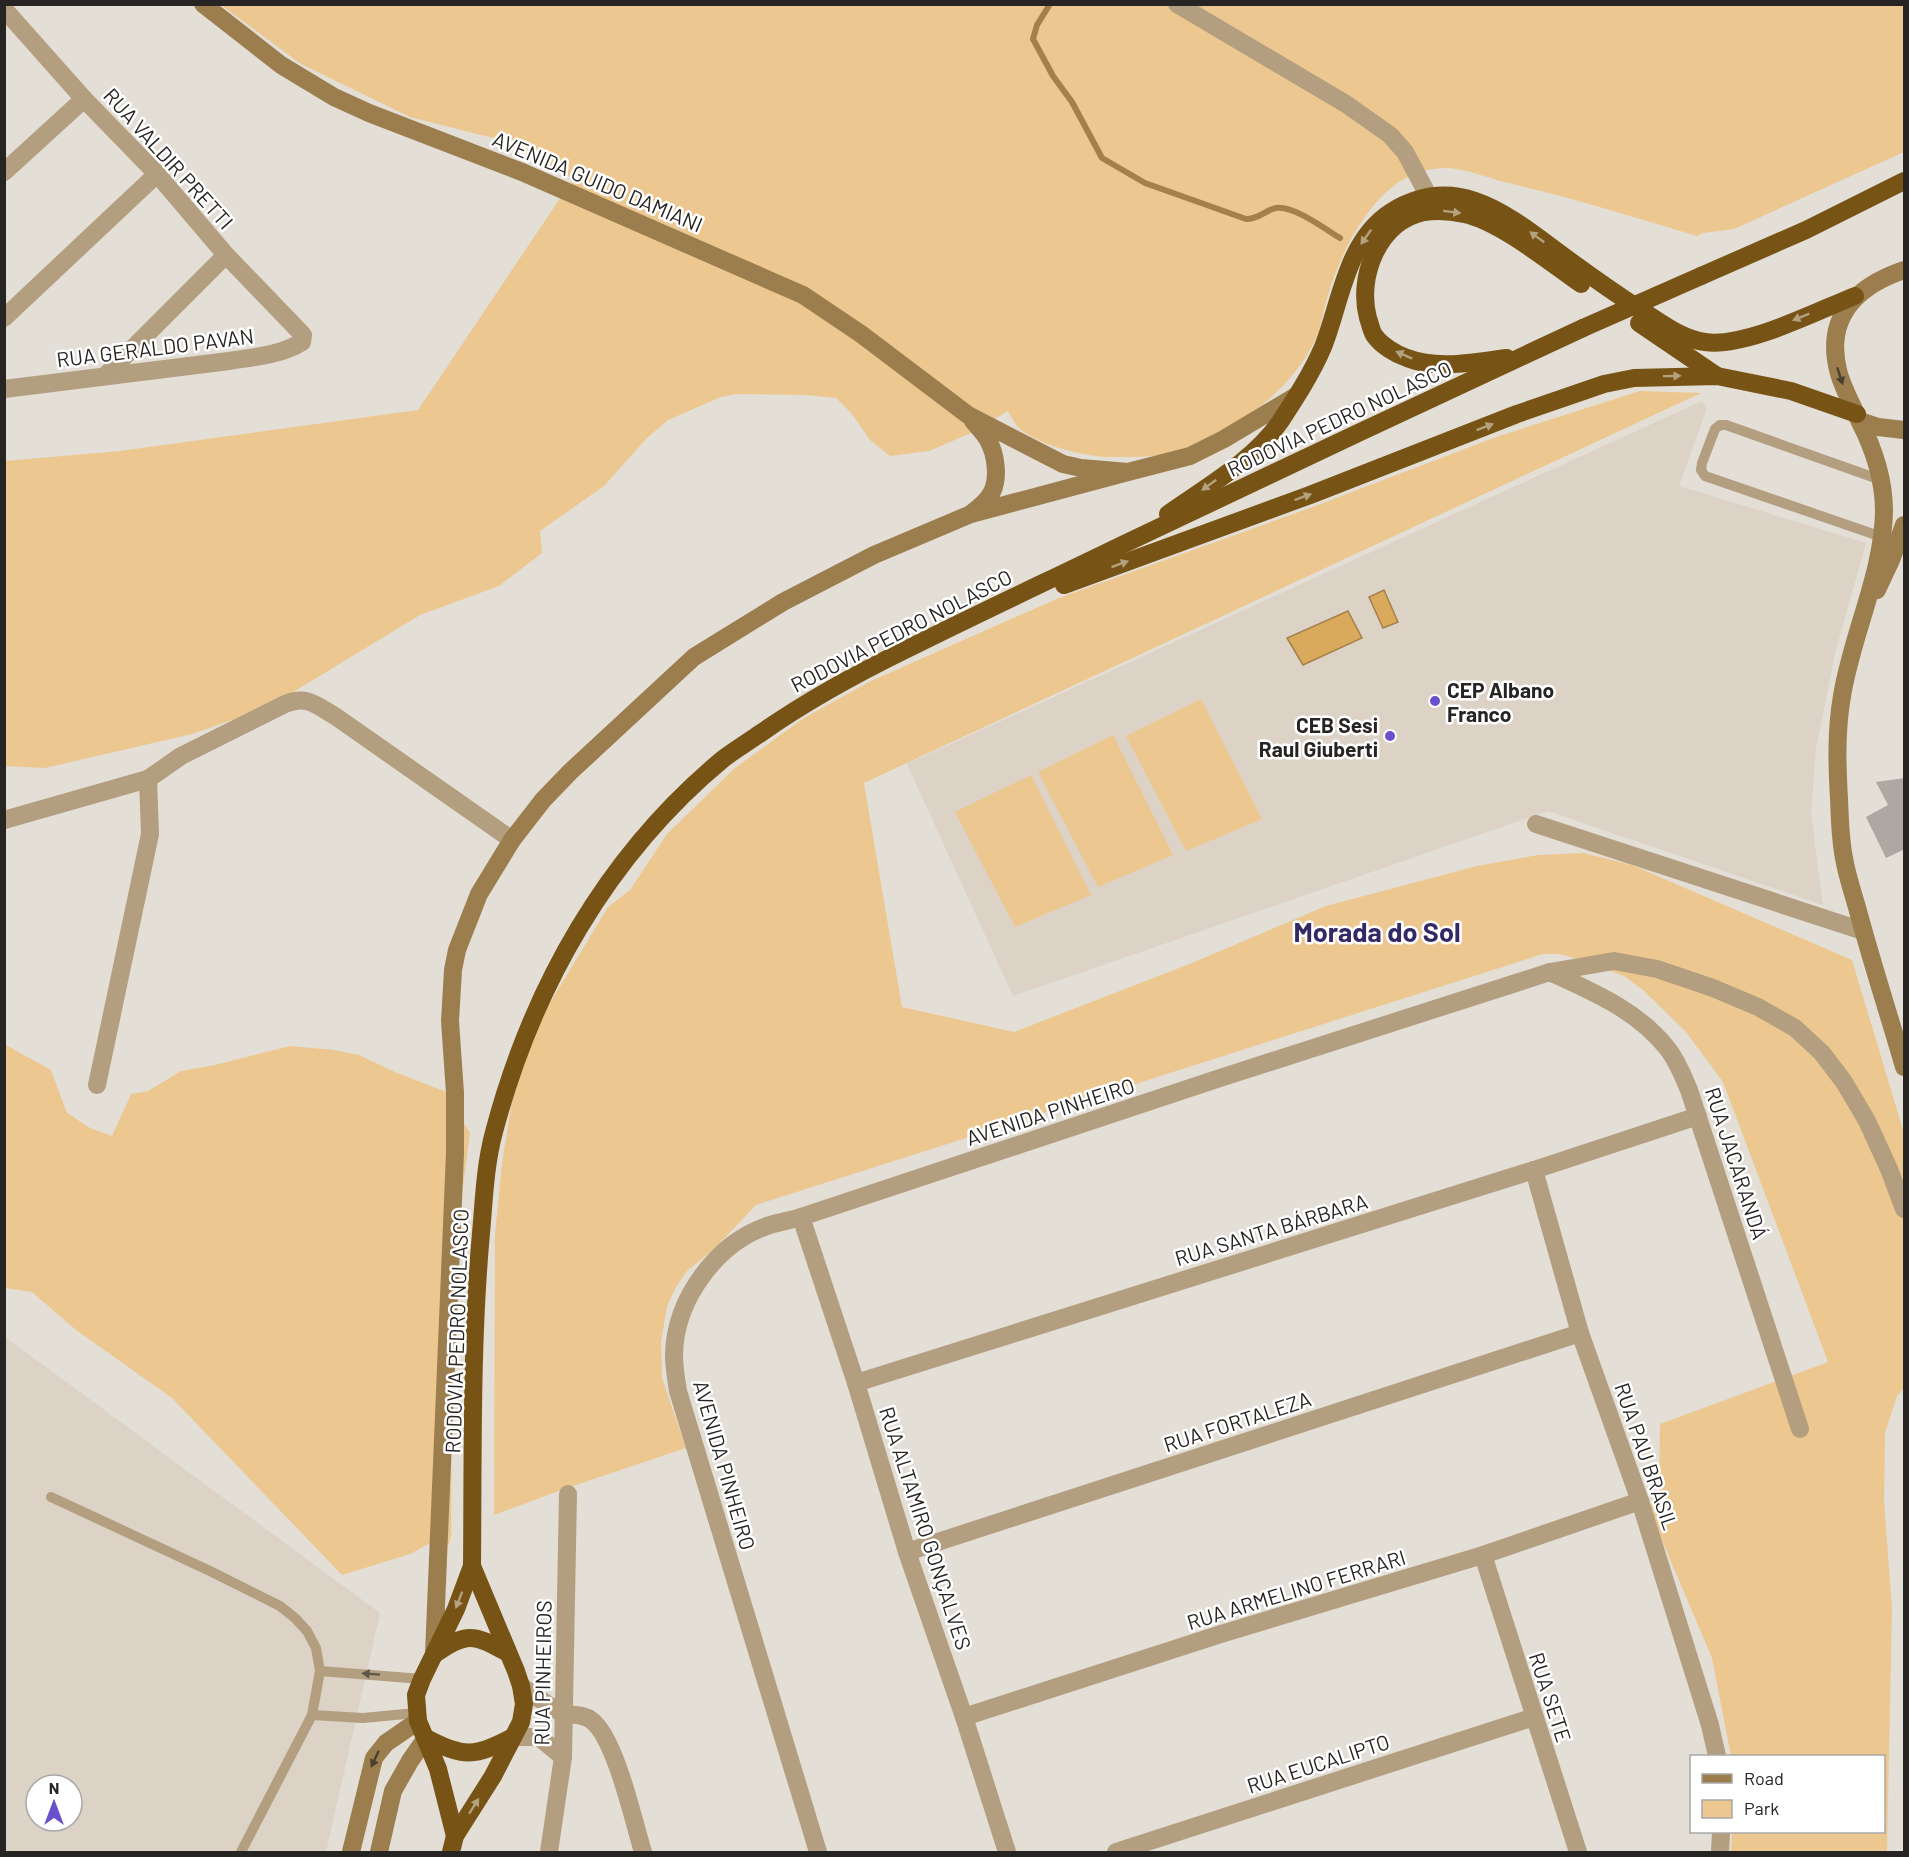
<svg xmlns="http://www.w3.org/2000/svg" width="1909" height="1857" viewBox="0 0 1909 1857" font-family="Barlow,sans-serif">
<rect width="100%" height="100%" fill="#e3ded6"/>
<g fill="#dcd2c5" fill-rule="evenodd">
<path d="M1702 401 1707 408 1679 486 1866 543 1835 653 1816 748 1811 814 1823 905 1548 811 1013 996 907 764Z"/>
<path d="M4 1336 380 1613 326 1852H5ZM36 1785H72V1821H36Z"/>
</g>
<g fill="#ecc890">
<path d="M221 5H1904V152L1734 229 1703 233 1697 236C1633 217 1569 197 1504 182 1486 177 1466 169 1447 168 1435 168 1423 170 1412 175 1370 193 1340 253 1328 295 1323 309 1322 325 1316 338 1290 395 1228 436 1170 453 1150 458 1127 457 1106 457 1083 456 1034 444 1017 426 1014 422 1011 416 1008 411L971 433 929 451 890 456 870 440 852 414 836 398 806 395 736 394 721 397 668 420 647 438 604 486 540 531 542 553 499 586 420 615 267 708 192 734 45 768 5 766V461L120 451 418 410 573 179 501 140 410 117 301 64Z"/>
<path d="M1640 391 1701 393 864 783 902 1007 1014 1032 1192 963 1326 906 1477 866 1538 855 1583 853 1632 865 1852 960 1904 1133V1388L1897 1396 1885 1433 1884 1501 1892 1608 1887 1852H1731L1732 1832H1884V1756H1731L1712 1658 1647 1505 1659 1501 1660 1424 1828 1362 1723 1082 1686 1032 1643 990 1624 976 1578 959 1559 954H1543L756 1205 714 1249 687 1271 676 1287 667 1306 661 1342 662 1378 686 1448 564 1489 494 1515 495 1235 502 1163 511 1107 527 1041 608 907 630 890 667 834 735 768 804 718 871 681 1059 598 1310 508 1496 437Z"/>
<path d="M1201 699 1262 819 1186 851 1126 736Z"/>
<path d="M1113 735 1173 855 1098 887 1038 772Z"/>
<path d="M1031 775 1091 895 1015 927 955 812Z"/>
<path d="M4 1044 51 1070 67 1113 90 1128 112 1136 131 1094 148 1091 181 1071 215 1065 290 1046 334 1050 359 1055 395 1072 454 1095 452 1103 470 1133 459 1217 452 1381 451 1536 449 1544 432 1542 410 1554 342 1575 172 1398 76 1330 32 1292 5 1288Z"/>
</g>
<g fill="#d9a95c" stroke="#a4814b" stroke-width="1.5">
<path d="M1384 590 1398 622 1383 628 1369 597Z"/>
<path d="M1348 611 1362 638 1303 665 1287 638Z"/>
</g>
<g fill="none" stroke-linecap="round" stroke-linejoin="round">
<path stroke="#a4814b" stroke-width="6" d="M1050 4 1037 25 1033 39 1053 76 1072 102 1102 158 1145 183 1246 219C1260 219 1265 210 1276 208 1293 205 1325 229 1340 238"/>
</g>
<path fill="#ada8a1" d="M1905 778V849L1886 858 1866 817 1888 805 1876 782Z"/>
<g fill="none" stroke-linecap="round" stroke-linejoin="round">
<g stroke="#b39e7f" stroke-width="10">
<path d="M1881 480 1726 425H1720L1715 429 1702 463 1701 470 1705 476 1882 537"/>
<path d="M51 1497 210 1571 280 1606 295 1618 307 1631 316 1648 320 1671 312 1715 241 1852"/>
<path d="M320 1671 422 1679"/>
<path d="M312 1715 363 1718 416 1713"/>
</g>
<g stroke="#b39e7f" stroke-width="18">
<path d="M1177 4 1346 104 1390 135 1405 152 1429 197"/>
<path d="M4 9 84 99 157 174 226 255 303 335 302 342C281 355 254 357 229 361L4 389"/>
<path d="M4 172 84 99"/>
<path d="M4 318 157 174"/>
<path d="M105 376 226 255"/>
<path d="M4 820 148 779 181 756 285 704C307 695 316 705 335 716L512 840"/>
<path d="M1536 824 1863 931"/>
<path d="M1550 972C1593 992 1637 1010 1667 1048 1677 1060 1683 1076 1689 1090L1800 1429"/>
<path d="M97 1085 150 834 148 779"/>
<path d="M1534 1170 1580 1333 1640 1501 1710 1725 1717 1756"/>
<path d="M801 1217 856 1383 907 1552 964 1717 1007 1852"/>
<path d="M856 1383 1534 1170 1698 1116"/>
<path d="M907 1552 1580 1333"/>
<path d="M1483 1555 1578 1852"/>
<path d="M521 1686C534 1695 547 1705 560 1712 569 1716 582 1713 591 1720 615 1736 634 1823 643 1852"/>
<path d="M964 1717 1221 1634 1483 1555 1640 1501"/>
<path d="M513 1737H539L563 1757"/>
<path d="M549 1852 563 1757 568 1494"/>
<path d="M818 1852 678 1391C676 1379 674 1367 674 1355 675 1299 717 1242 770 1225 780 1222 791 1220 801 1217L1220 1078 1550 972 1614 961 1657 969 1713 988 1758 1007 1795 1028 1822 1053 1844 1082 1867 1121 1889 1169 1904 1209"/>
<path d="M1116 1852 1534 1717"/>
<path d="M1720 1852 1721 1832"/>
</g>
<g stroke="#9c7e4e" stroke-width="18">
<path d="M203 4 281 65 334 97 369 113 522 172 803 295 861 334 968 415 1063 464 1081 468 1128 472 1190 456 1224 439 1296 396"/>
<path d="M1904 270C1857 286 1825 316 1838 370 1842 387 1852 404 1859 420 1874 449 1884 478 1884 511 1883 574 1852 634 1842 696 1836 731 1837 764 1839 799 1840 819 1840 838 1844 858 1847 876 1853 893 1858 911 1872 963 1889 1015 1904 1067"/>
<path d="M1860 421 1878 427 1904 430"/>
<path d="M972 513C980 507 988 501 992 492 999 478 996 454 988 440 984 433 978 427 973 421"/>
<path d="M1877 590 1891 560 1904 525"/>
<path d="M434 1654 455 1153V1093L450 1021 453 970 457 950 479 894 512 840 543 800 570 772 694 657 783 602 874 555 971 514 1128 472"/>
<path d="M351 1852 374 1758 386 1743 418 1721"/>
<path d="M379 1852 393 1791 410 1761 426 1738"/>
</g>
<g stroke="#775416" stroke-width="18">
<path d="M1701 276 1806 230 1904 181"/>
<path d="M1639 323 1717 376"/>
<path d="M1507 358C1475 362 1438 370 1407 358 1395 354 1381 345 1374 335 1371 330 1370 323 1368 318 1357 277 1378 222 1424 212 1437 210 1451 211 1464 214 1499 221 1551 263 1581 284"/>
<path d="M1168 514C1206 487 1254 460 1280 422 1295 399 1312 373 1323 347 1341 302 1346 241 1391 212 1458 170 1510 217 1562 255 1589 275 1616 294 1644 312 1663 324 1682 339 1705 342 1745 348 1817 311 1855 296"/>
<path d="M1064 585 1310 495 1517 414 1604 384 1634 378 1717 376 1791 391 1857 414"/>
<path d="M435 1654C466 1632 474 1634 506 1652"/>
<path d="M426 1738C465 1758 474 1757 513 1737"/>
<path d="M455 1836 438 1769 418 1721 416 1695 422 1679 456 1609 472 1566C473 1455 471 1343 481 1233 484 1200 485 1165 494 1132 532 988 607 855 723 759 735 750 748 742 761 733 808 700 854 675 905 650 977 614 1050 580 1122 545 1275 472 1429 399 1583 328"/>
<path d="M451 1852 455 1836 493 1776 521 1722 524 1704 521 1686 516 1671 472 1566"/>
</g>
<path stroke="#775416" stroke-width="18" d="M1583 328 1701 276"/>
</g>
<defs><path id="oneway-solid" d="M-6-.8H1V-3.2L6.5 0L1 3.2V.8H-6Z" transform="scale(1.5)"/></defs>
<g fill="#b4a17f">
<use href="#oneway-solid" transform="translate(1452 212) rotate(7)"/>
<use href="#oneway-solid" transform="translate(1366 237) rotate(125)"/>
<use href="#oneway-solid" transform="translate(1537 237) rotate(-144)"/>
<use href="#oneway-solid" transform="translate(1801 317) rotate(158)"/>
<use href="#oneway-solid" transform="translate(1404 355) rotate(-156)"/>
<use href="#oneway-solid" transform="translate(1672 376) rotate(-1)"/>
<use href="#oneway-solid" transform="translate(1485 427) rotate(-21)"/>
<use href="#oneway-solid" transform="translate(1209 485) rotate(144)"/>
<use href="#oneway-solid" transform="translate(1303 497) rotate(-20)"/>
<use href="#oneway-solid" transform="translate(1120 564) rotate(-20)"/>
<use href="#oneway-solid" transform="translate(459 1600) rotate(111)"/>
<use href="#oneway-solid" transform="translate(474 1806) rotate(-58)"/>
</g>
<g fill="#4a4030">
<use href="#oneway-solid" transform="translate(1840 376) rotate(72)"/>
<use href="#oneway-solid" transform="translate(375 1759) rotate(115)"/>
</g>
<use fill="#5f5548" href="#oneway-solid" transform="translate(371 1674) rotate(-176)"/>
<g fill="#6a51cb" stroke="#fff" stroke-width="2">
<circle cx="1435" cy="701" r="6"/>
<circle cx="1390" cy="736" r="6"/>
</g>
<g text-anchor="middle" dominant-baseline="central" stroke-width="5" stroke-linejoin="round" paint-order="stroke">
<g font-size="21" fill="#272523" stroke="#fff">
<text transform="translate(169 158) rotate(48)">RUA VALDIR PRETTI</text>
<text transform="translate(598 181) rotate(23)">AVENIDA GUIDO DAMIANI</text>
<text transform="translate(155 347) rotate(-7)">RUA GERALDO PAVAN</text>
<text transform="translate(1339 418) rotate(-25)">RODOVIA PEDRO NOLASCO</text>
<text transform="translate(901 630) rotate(-27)">RODOVIA PEDRO NOLASCO</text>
<text transform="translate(1050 1111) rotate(-18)">AVENIDA PINHEIRO</text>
<text transform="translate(1737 1163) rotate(72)">RUA JACARANDÁ</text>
<text transform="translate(1271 1229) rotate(-17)">RUA SANTA BÁRBARA</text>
<text transform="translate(456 1331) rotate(-88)">RODOVIA PEDRO NOLASCO</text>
<text transform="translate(1237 1421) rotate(-18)">RUA FORTALEZA</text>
<text transform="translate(1647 1456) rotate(71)">RUA PAU BRASIL</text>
<text transform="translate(725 1465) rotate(74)">AVENIDA PINHEIRO</text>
<text transform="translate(926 1528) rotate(72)">RUA ALTAMIRO GONÇALVES</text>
<text transform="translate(1296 1589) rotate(-17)">RUA ARMELINO FERRARI</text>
<text transform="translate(542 1673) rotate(-89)">RUA PINHEIROS</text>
<text transform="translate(1551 1697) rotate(72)">RUA SETE</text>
<text transform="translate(1318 1763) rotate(-18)">RUA EUCALIPTO</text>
</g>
<g font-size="21" font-weight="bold" fill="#272523" stroke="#fff" text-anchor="start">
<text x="1447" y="689">CEP Albano<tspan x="1447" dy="24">Franco</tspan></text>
<text x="1378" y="724" text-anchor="end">CEB Sesi<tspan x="1378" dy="24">Raul Giuberti</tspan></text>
</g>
<g font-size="27" font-weight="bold" fill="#342965" stroke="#fff">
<text x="1377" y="931">Morada do Sol</text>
</g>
</g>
<rect width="1909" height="1857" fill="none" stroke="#272523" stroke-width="12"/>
<rect x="1690" y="1755" width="195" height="78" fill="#ffffff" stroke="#a9a8a7" stroke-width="1.5"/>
<rect x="1702" y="1774" width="30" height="9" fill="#9c7e4e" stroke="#a9a8a7" stroke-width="1.5"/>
<text x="1744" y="1785" font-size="18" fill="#272523">Road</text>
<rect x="1702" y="1800" width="30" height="18" fill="#ecc890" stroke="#a9a8a7" stroke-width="1.5"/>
<text x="1744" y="1815" font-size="18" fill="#272523">Park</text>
<g transform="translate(54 1803)"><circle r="28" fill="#ffffff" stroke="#a9a8a7" stroke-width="1.5"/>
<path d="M0-4.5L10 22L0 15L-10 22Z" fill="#6a51cb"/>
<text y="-9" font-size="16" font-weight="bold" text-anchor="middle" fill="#272523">N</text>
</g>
</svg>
